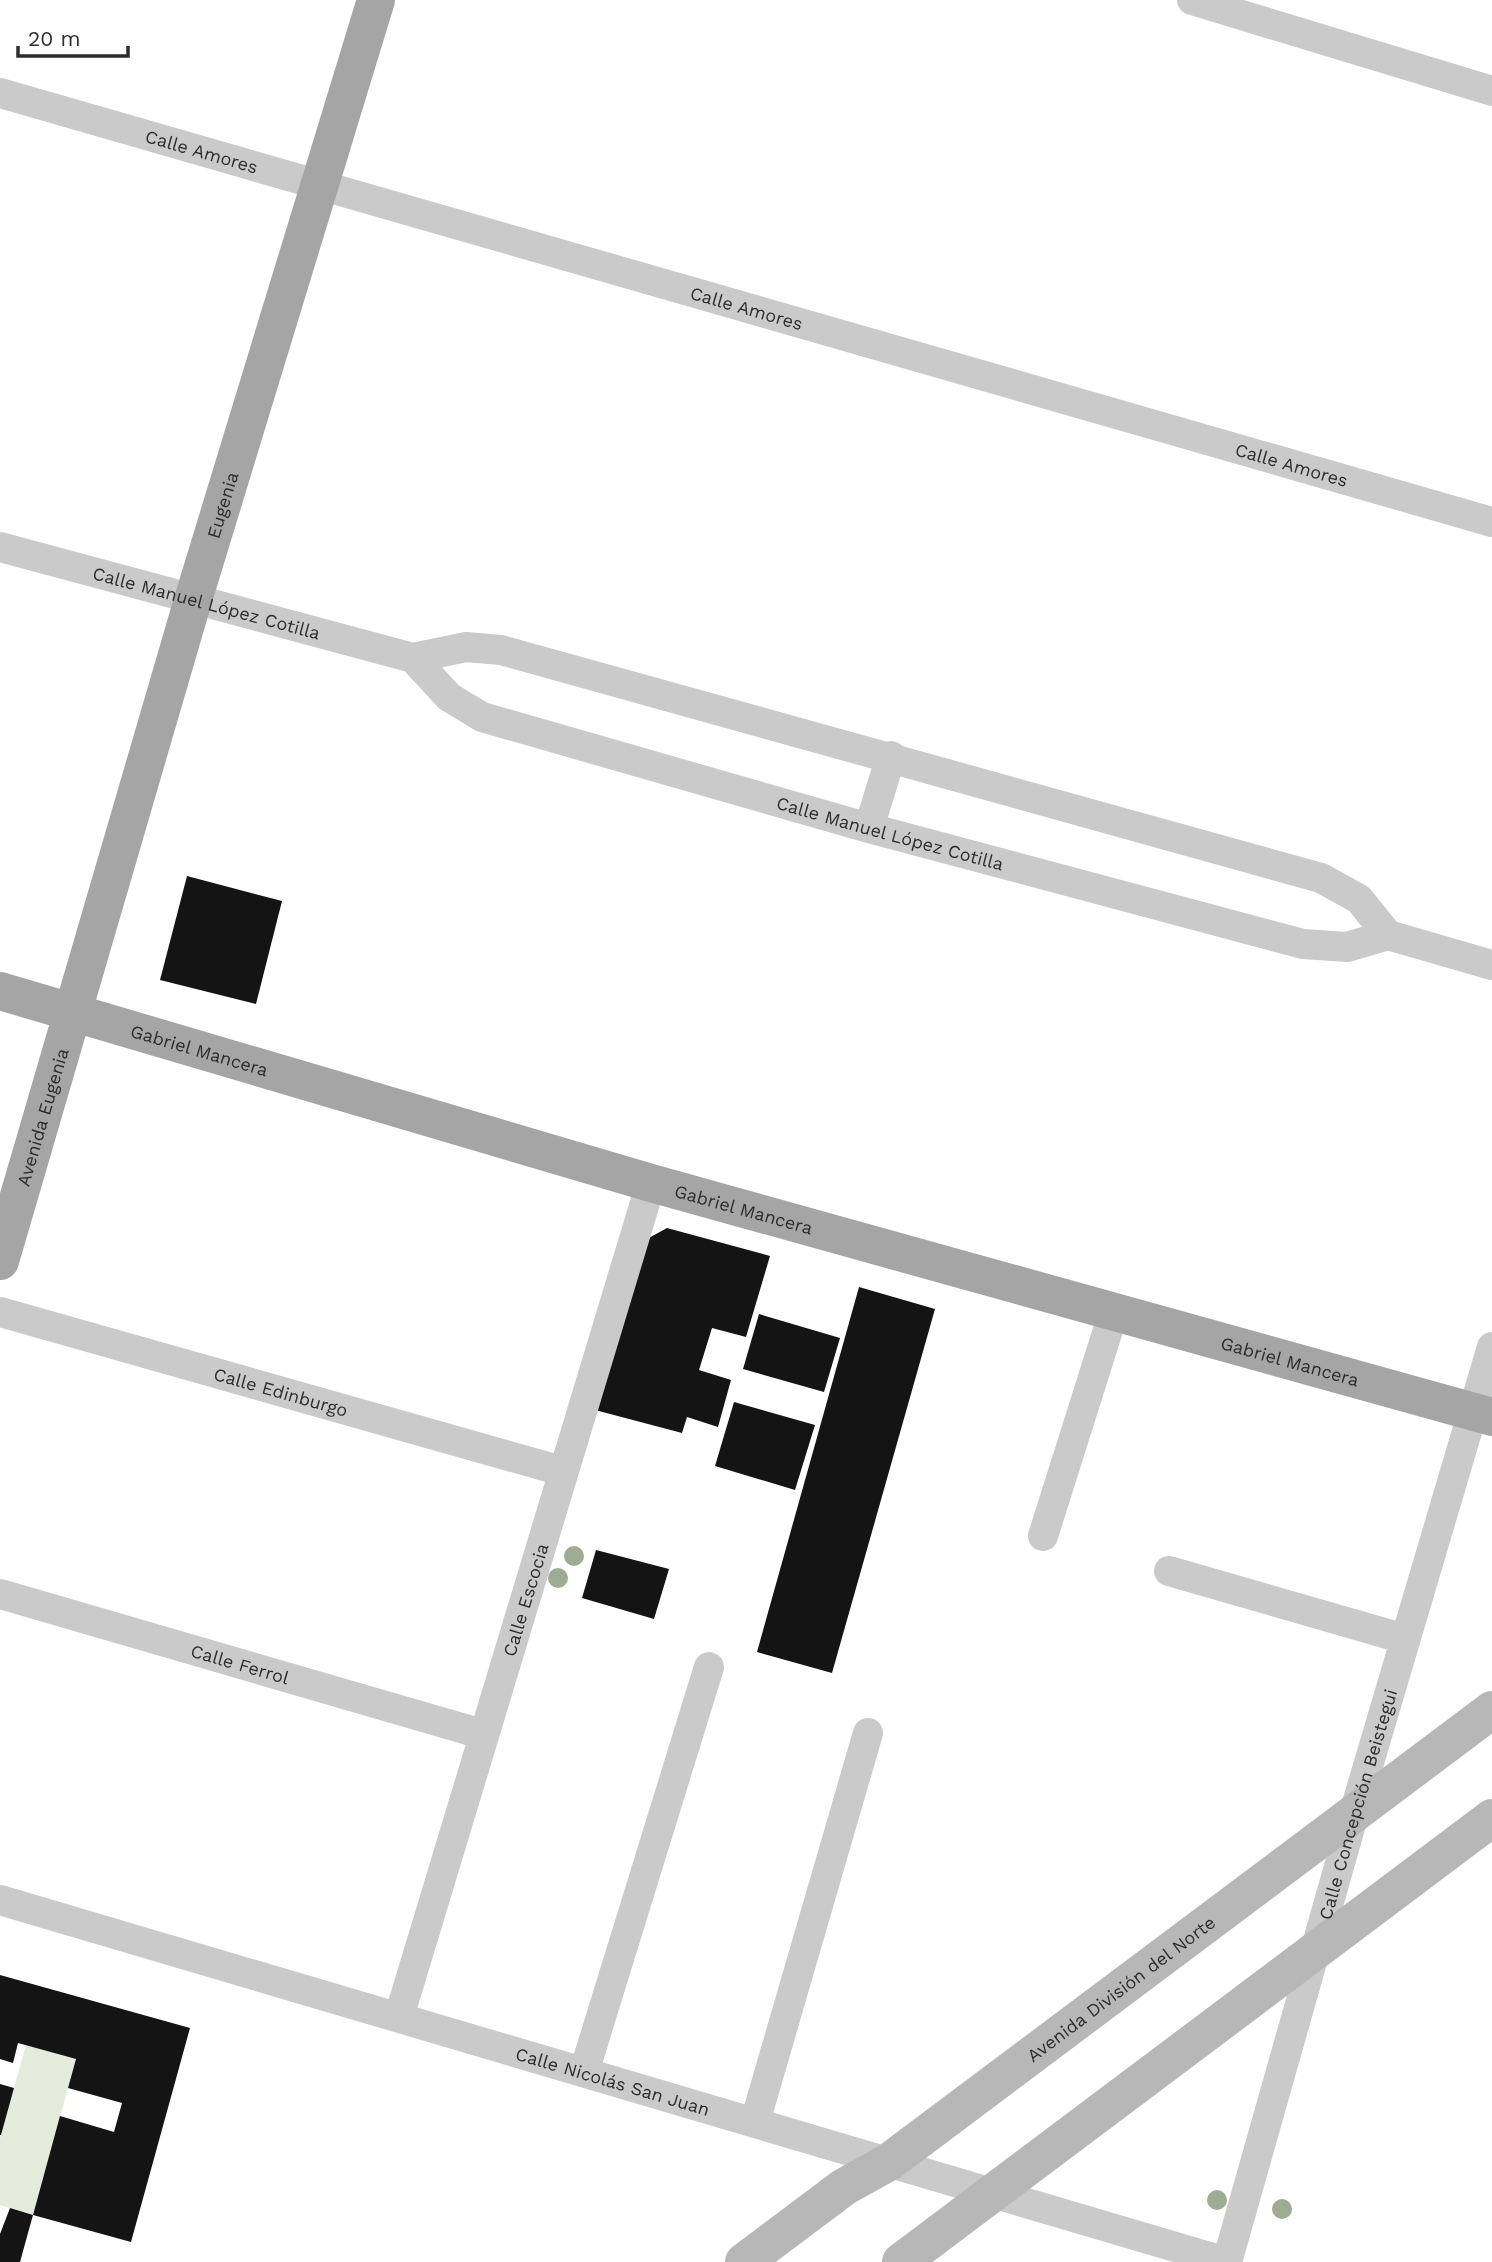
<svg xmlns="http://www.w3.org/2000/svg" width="1492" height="2262" viewBox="0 0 1492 2262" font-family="'Work Sans',sans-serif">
<rect width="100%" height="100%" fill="#fff"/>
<path fill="#e3ebdb" d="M26 2045 76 2059 33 2215 0 2205V2138Z"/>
<g fill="#141414">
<path d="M187 876 282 901 256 1004 160 980Z"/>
<path d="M667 1228 770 1256 746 1337 712 1328 699 1370 731 1380 718 1427 687 1417 682 1433 595 1410 645 1240Z"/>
<path d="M859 1287 935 1309 832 1673 757 1652Z"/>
<path d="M759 1314 840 1338 824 1392 743 1369Z"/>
<path d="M734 1402 815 1425 795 1490 715 1466Z"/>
<path d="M596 1550 669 1569 654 1619 582 1598Z"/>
<path d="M0 1975 190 2028 131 2242 33 2215 20 2262H0V2234L10 2208 33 2215 60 2116 114 2132 122 2103 68 2088 76 2059 18 2043 13 2063 0 2059Z"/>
<path d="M0 2084 14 2088 1 2135H0Z"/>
</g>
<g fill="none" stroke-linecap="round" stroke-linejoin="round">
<g stroke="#cacaca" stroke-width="30">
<path d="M1192 0 1492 91"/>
<path id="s1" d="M0 93 1492 522"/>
<path id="s2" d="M0 547 413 658 466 647 501 650 1321 878 1359 899 1388 935"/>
<path id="s3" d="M413 658 449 697 482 717 869 828 1303 944 1347 947 1388 935 1492 965"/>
<path d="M869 828 891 756"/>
<path id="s4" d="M0 1312 562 1471"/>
<path d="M1043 1536 1114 1311"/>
<path d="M1169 1571 1405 1639"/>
<path id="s5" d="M0 1594 482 1734"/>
<path id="s6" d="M0 1900 1226 2262"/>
<path id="s7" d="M399 2017 651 1183"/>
<path d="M584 2072 709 1667"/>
<path d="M755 2122 868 1733"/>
<path id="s8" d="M1227 2262 1355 1810 1492 1347"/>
</g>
<g stroke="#b7b7b7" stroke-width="38">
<path id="s9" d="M744 2262 844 2187 889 2162 1492 1710"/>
<path d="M901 2262 1492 1818"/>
</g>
<g stroke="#a5a5a5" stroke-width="38">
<path id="s10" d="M0 991 651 1183 1492 1417"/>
<path id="s11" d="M0 1261 193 600 376 0"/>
</g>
</g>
<g fill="#9fac94">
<circle cx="574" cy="1556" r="10"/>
<circle cx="558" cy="1578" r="10"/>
<circle cx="1217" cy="2200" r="10"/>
<circle cx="1282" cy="2209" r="10"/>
</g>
<g text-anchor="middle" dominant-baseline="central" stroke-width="7" stroke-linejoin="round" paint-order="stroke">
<g font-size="18" fill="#2d2d2d" stroke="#fff">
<text stroke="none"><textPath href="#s1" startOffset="210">Calle Amores</textPath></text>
<text stroke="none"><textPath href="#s1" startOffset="777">Calle Amores</textPath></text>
<text stroke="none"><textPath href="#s1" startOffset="1344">Calle Amores</textPath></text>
<text stroke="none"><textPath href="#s11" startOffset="788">Eugenia</textPath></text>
<text stroke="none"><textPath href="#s2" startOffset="214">Calle Manuel López Cotilla</textPath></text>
<text stroke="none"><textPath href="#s3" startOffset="516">Calle Manuel López Cotilla</textPath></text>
<text stroke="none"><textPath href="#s10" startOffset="208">Gabriel Mancera</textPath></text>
<text stroke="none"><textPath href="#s11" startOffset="150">Avenida Eugenia</textPath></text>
<text stroke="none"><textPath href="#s10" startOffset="775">Gabriel Mancera</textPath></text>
<text stroke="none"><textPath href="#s10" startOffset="1342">Gabriel Mancera</textPath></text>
<text stroke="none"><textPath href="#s4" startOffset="292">Calle Edinburgo</textPath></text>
<text stroke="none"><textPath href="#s7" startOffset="436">Calle Escocia</textPath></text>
<text stroke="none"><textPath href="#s5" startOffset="250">Calle Ferrol</textPath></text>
<text stroke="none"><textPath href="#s8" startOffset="476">Calle Concepción Beistegui</textPath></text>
<text stroke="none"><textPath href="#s9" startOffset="466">Avenida División del Norte</textPath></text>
<text stroke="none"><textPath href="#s6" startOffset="639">Calle Nicolás San Juan</textPath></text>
</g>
</g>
<path d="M18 46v10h110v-10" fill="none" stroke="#2d2d2d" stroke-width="3.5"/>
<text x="28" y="46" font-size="21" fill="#2d2d2d" stroke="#ffffff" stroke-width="5" paint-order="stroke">20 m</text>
</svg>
